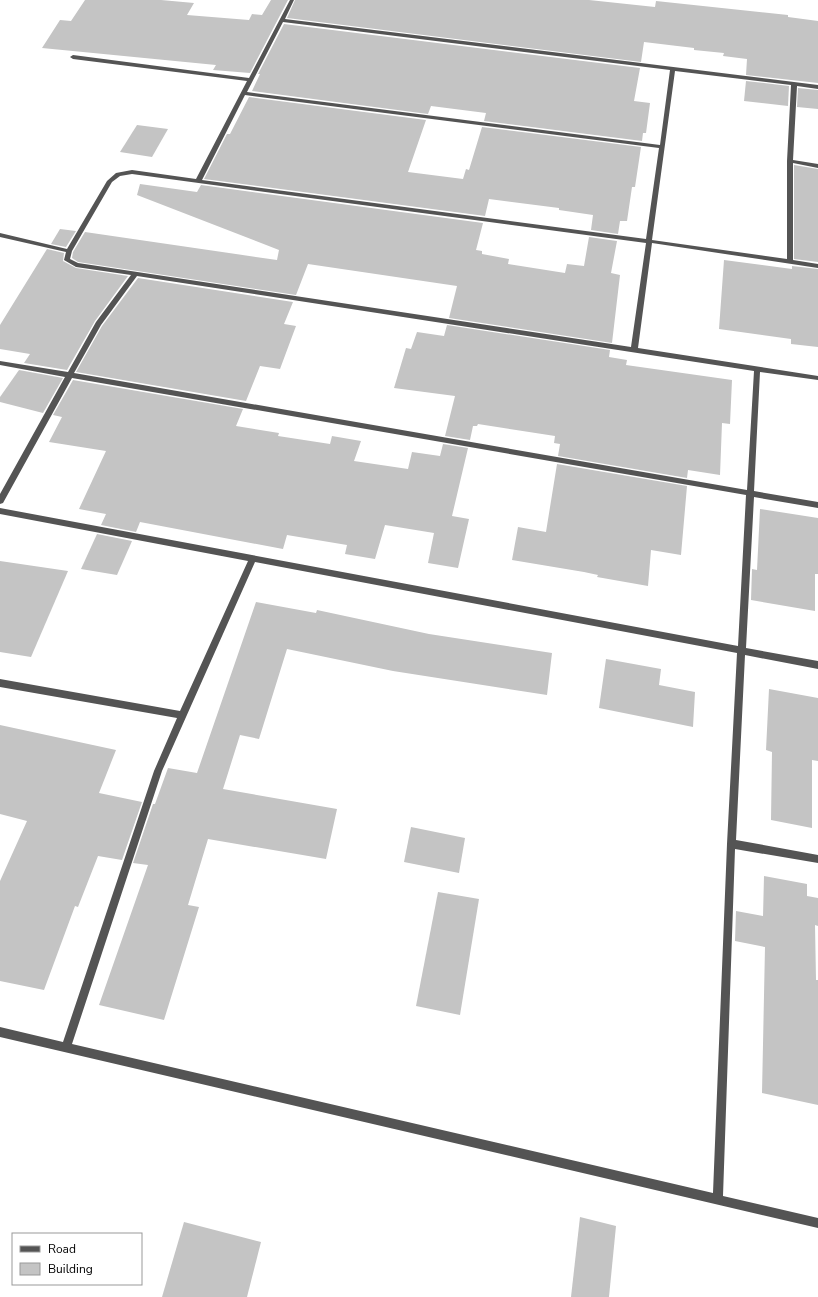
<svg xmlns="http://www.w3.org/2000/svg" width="818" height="1297" viewBox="0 0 818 1297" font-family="'Nunito Sans',sans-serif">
<rect width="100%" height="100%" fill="#fff"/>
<g fill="#c4c4c4">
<path d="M85 0H161L194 3 187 15 249 20 252 14 262 15 271 0H288L250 73 213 70 216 65 42 48 60 20 71 21Z"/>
<path d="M295 0H589L655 7 656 1 788 15V17L818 21V83L746 75 747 59 723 56 724 53 694 50V48L644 42 641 62 287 18Z"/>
<path d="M284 24 640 68 634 101 650 103 646 133H643L642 141 484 121 486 113 431 106 428 114 252 91 260 74H258Z"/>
<path d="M746 81 789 86 788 106 744 101Z"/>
<path d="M798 88 818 90V109L797 107Z"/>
<path d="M249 97 426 120 408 172 463 179 466 169 469 170 482 127 641 147 635 187H632L627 221H620L618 234 591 230 593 215 559 210V208L489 199 485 216 204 179 227 134H230Z"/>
<path d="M137 125 168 129 152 157 120 152Z"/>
<path d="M794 165 818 169V262L794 259Z"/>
<path d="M140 184 197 192 201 185 483 223 476 250 482 251V254L509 259 508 264 565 273 567 264 584 266 589 237 617 241 611 273 620 275 612 343 449 318 457 286 308 264 296 295 78 262 72 258 73 252 85 232 277 260 279 250 137 195Z"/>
<path d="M60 229 76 231 66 247 51 244Z"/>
<path d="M47 249 64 253 63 261 76 268 128 276 95 321 67 370 24 363 30 354 0 349V325Z"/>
<path d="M724 260 792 269V266L818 269V347L791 344V339L719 329Z"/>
<path d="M138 278 293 302 284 324 296 326 280 369 260 366 246 401 76 372 102 326Z"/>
<path d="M447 325 610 350 609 357 627 360 626 365 732 380 730 424 722 423 720 475 688 470 687 478 558 456 560 444 554 443 555 436 478 424 477 426H473L470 440 445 436 455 396 394 388 406 348 411 349 417 332 444 336Z"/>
<path d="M19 370 63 378 43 413 0 402V397Z"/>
<path d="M73 380 243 409 236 426 279 433 278 436 330 444 332 436 361 441 354 461 408 469 412 452 440 456 443 444 468 448 452 516 469 519 458 568 428 563 434 533 385 525 375 559 345 554 347 545 287 535 283 549 140 522 136 532 101 525 106 514 79 509 106 451 49 442 62 417 53 415Z"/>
<path d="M557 464 687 486 681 555 651 550 648 586 597 577 598 575 584 572 512 560 518 527 546 532Z"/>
<path d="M760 509 818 518V574H815V611L751 600 752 569 757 570Z"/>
<path d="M97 534 132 541 117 575 81 569Z"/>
<path d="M0 561 68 571 31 657 0 652Z"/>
<path d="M256 602 316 613 317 610 429 634 552 653 547 695 393 671 287 649 259 739 240 735 223 789 337 809 326 859 208 839 188 905 199 907 164 1020 99 1005 148 865 133 863 153 804H155L168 768 197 773Z"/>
<path d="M606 659 661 669 659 685 695 692 693 727 599 708Z"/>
<path d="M769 689 818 698V761L812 760V828L771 820 772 752 766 750Z"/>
<path d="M0 725 116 750 99 793 142 802 122 860 98 856 78 907 75 906 44 990 0 981V881L27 821 0 814Z"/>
<path d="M411 827 465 838 459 873 404 862Z"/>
<path d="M764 876 807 884V896L818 898V926L815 925 816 980H818V1105L762 1093 765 947 735 941 736 911 763 916Z"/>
<path d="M438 892 479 899 460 1015 416 1006Z"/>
<path d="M580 1217 616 1226 609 1297H571Z"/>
<path d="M184 1222 261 1242 247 1297H162Z"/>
</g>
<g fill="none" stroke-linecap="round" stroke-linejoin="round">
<path fill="#545454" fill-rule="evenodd" d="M290 0H294L285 19 818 85V89L797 86 793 160 818 164V168L793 163V260L818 264V268L652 243 638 348 818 376V380L760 372 754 491 818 502V508L754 497 746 648 818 661V669L745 655 736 840 818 855V863L735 849 723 1196 818 1218V1228L0 1037V1027L63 1042 154 771 177 718 0 687V679L180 711 248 561 0 514V508L738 646 746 495 72 378 3 503 0 504V494L65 377 0 365V361L68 372 96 322 131 275 76 267 64 260 66 252 0 237V233L67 249 107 181 116 173 132 170 196 179 247 81 73 59 70 57 73 55 249 78ZM283 22 670 70 660 145 247 92ZM675 71 791 85 787 161V259L652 240ZM245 95 659 148 646 239 202 180ZM132 174 646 243 631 347 78 263 70 259 72 251 112 182 120 176ZM137 276 754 371 747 490 74 373 101 325ZM255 562 737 653 727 844 713 1193 72 1044 162 771Z"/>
</g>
<rect x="12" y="1233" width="130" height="52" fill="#ffffff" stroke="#999999"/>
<rect x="20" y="1246" width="20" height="6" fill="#545454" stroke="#999999"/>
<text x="48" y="1253" font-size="12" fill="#000000">Road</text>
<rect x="20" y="1263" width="20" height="12" fill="#c4c4c4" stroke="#999999"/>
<text x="48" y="1273" font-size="12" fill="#000000">Building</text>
</svg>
